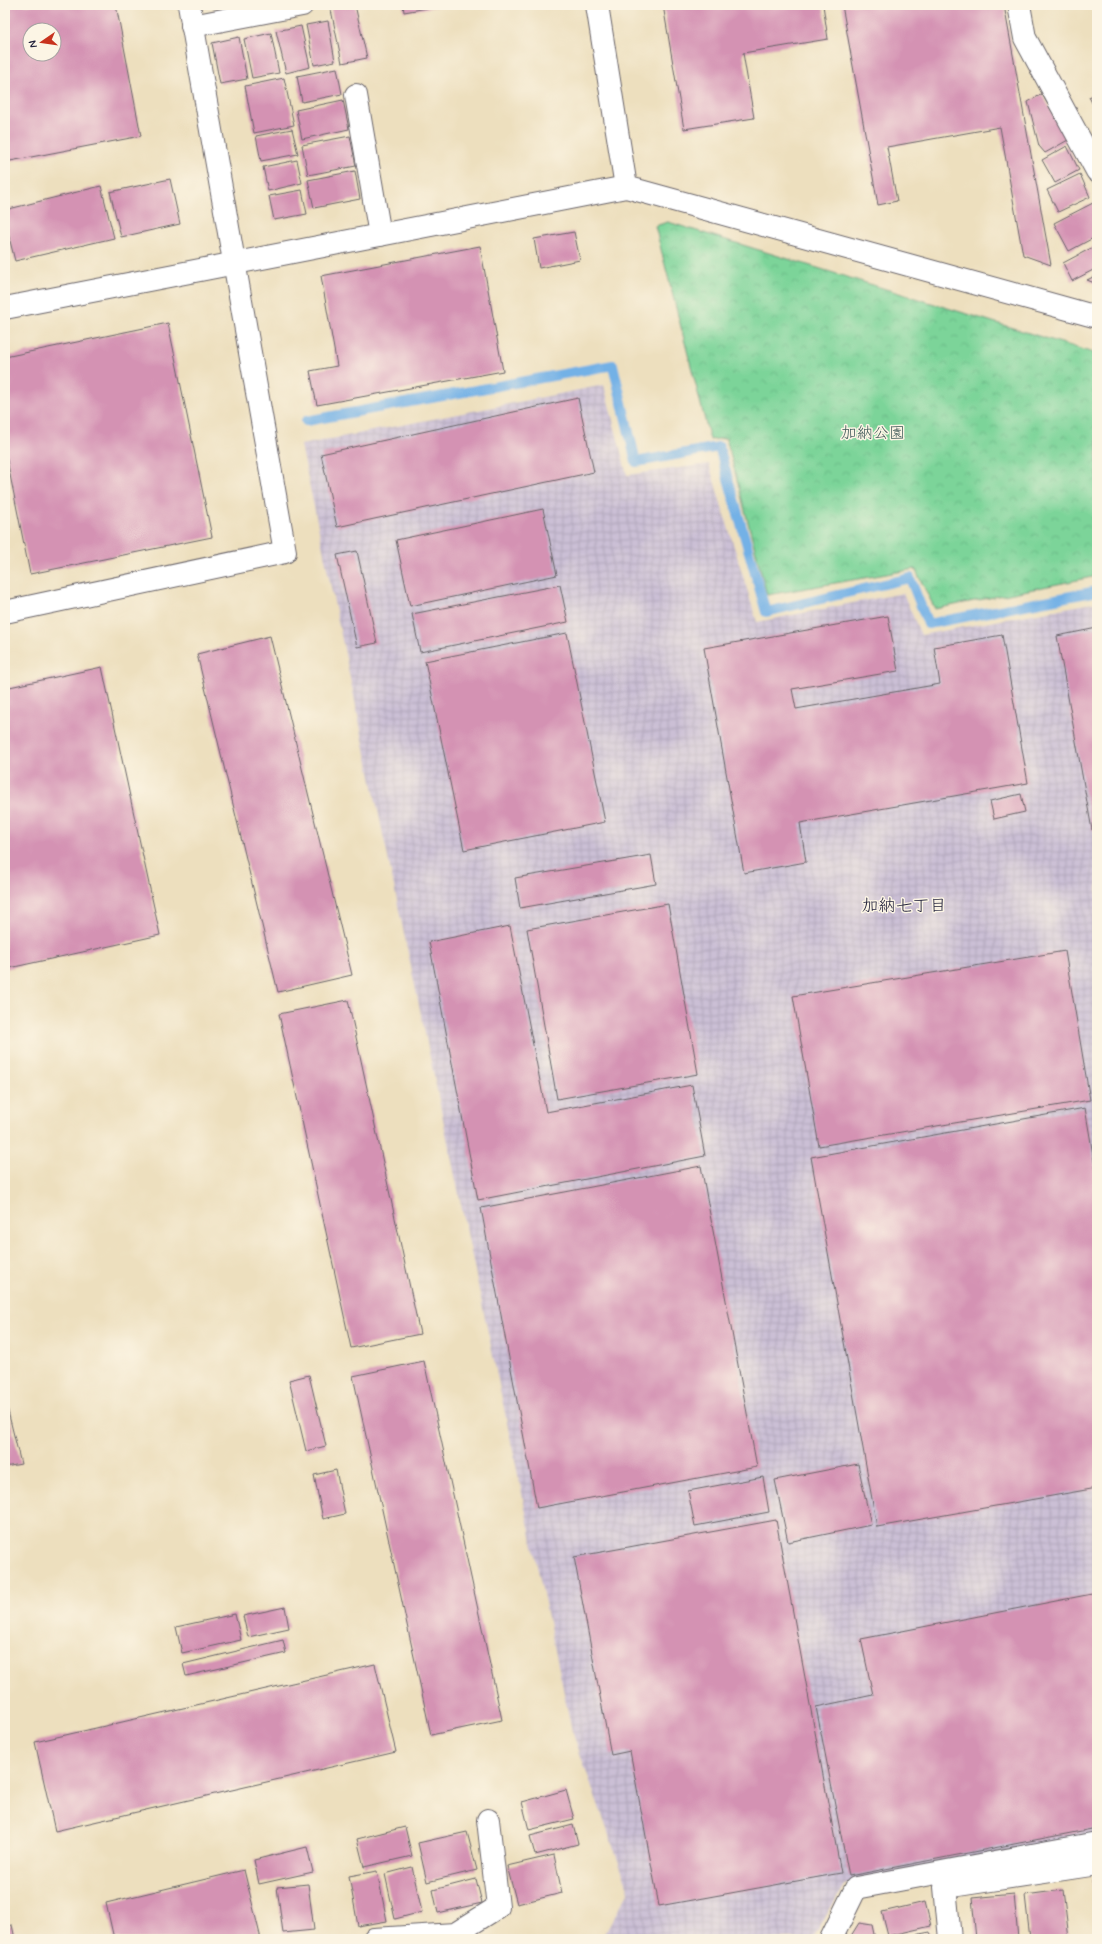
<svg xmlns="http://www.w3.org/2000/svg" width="1102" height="1944" viewBox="0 0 1102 1944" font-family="Mynerve,'Klee One',sans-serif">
<defs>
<pattern id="industrial-grid" width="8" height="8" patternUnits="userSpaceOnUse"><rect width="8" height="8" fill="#cbbfd5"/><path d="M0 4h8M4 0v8" fill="none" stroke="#aea4b8"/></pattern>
<pattern id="park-crowns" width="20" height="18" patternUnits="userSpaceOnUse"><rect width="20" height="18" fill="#7bd499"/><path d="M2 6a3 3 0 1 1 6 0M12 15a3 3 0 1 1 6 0" fill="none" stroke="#6ab685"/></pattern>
</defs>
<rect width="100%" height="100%" fill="#fcf5e5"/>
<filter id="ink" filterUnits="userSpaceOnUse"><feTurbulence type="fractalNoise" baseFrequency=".025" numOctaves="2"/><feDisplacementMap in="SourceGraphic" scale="8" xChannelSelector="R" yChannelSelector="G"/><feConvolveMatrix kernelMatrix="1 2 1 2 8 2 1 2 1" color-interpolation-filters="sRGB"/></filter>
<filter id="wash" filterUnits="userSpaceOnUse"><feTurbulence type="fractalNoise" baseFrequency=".012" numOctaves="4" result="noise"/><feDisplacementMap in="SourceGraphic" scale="16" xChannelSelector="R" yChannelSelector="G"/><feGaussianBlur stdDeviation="0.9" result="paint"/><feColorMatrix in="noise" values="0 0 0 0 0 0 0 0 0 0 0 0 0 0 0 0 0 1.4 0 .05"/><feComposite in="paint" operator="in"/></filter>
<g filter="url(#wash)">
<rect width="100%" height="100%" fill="#eddfbe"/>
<path fill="url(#industrial-grid)" d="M604 385 627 475 709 464 757 622 903 593 921 635 1097 602V1837L844 1885 813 1939H601L629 1891 572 1731 301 445Z"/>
<path fill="url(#park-crowns)" stroke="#4e7b6a" d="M668 222 1097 354V576L935 609 915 569 767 595 726 438 710 440 655 226Z"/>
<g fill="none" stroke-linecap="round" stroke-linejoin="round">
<path stroke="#73b1e6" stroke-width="10" d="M306 421 613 365 636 462 719 447 766 612 910 578 928 624 1097 591"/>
</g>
<g id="blocks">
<g fill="#d492b3" fill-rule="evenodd">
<path d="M5 5H116L141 136 5 162ZM30 30H54V54H30Z"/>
<path d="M330 5H355L367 58 342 63Z"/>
<path d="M403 5H439V6L404 12Z"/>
<path d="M663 5H823L828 39 743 53 754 118 684 129Z"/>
<path d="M842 5H1004L1051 265 1023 255 1000 127 887 147 897 201 878 205Z"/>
<path d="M328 21 335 61 314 65 306 25Z"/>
<path d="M301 26 310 67 286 73 276 31Z"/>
<path d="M271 33 279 73 252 78 244 39Z"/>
<path d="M239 37 247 79 220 84 212 43Z"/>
<path d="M337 68 342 94 302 102 297 76Z"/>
<path d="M284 78 294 125 254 133 245 86Z"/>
<path d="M1097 93V112L1089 97Z"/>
<path d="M1042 94 1068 140 1045 153 1039 146 1028 102Z"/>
<path d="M343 100 349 129 302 139 296 110Z"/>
<path d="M292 129 298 154 261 161 256 136Z"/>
<path d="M350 136 356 166 308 175 302 145Z"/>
<path d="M1067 146 1079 170 1055 183 1042 160Z"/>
<path d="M297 160 302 183 268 191 263 167Z"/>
<path d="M355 171 360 199 314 208 308 180Z"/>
<path d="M1080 174 1090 197 1058 212 1047 190Z"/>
<path d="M170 179 180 224 121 237 110 192Z"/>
<path d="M101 186 114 238 15 261 5 221V210Z"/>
<path d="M302 190 307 214 274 220 269 196Z"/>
<path d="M1093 203 1097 212V236L1069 251 1054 223Z"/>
<path d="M574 232 580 260 539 268 534 239Z"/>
<path d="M1097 245V268L1072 281 1063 263Z"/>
<path d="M480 246 503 371 317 405 310 371 337 366 321 276Z"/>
<path d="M1097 275V284L1087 280Z"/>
<path d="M168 323 212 537 30 574 5 450V357Z"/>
<path d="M578 398 594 472 337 527 321 454Z"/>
<path d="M543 509 557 575 410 606 396 540Z"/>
<path d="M357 551 377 643 357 647 337 555Z"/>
<path d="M560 585 568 622 420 652 412 614Z"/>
<path d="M888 616 898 671 792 689 796 709 940 684 934 647 1002 635 1028 783 800 823 806 862 744 873 704 648Z"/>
<path d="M1097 628V829L1092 830 1057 636Z"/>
<path d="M567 633 605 822 464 850 425 661Z"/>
<path d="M270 636 352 975 278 992 197 654Z"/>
<path d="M102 667 160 935 5 969V688Z"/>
<path d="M1021 794 1025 812 994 819 990 801Z"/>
<path d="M651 855 656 884 520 908 515 878Z"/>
<path d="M668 904 698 1074 557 1099 527 929Z"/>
<path d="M510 926 546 1112 692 1085 705 1156 478 1200 429 942Z"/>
<path d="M1065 951 1090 1100 819 1146 793 996Z"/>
<path d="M348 1000 420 1334 351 1348 279 1014Z"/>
<path d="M1085 1108 1097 1178V1488L877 1527 811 1157Z"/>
<path d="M701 1166 757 1467 537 1508 481 1208Z"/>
<path d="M424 1361 502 1720 431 1735 353 1376Z"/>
<path d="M309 1375 326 1446 306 1451 289 1380Z"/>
<path d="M5 1399 21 1464 5 1467Z"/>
<path d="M858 1464 871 1525 788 1542 775 1480Z"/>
<path d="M336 1470 345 1514 323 1519 314 1475Z"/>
<path d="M763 1477 769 1512 695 1526 688 1491Z"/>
<path d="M776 1520 841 1873 659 1906 630 1751 611 1755 574 1557Z"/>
<path d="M1097 1593V1828L849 1876 816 1707 873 1695 861 1639Z"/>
<path d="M285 1607 289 1628 248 1637 243 1616Z"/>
<path d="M235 1614 241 1640 182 1653 176 1627Z"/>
<path d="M283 1640 286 1653 186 1676 183 1664Z"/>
<path d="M375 1664 396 1752 55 1831 35 1742Z"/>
<path d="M566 1790 574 1819 529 1830 522 1802Z"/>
<path d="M573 1825 578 1844 535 1855 530 1836Z"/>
<path d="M405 1827 412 1856 364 1867 357 1839Z"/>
<path d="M467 1832 477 1870 427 1882 418 1843Z"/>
<path d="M307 1847 313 1872 259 1884 254 1860Z"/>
<path d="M554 1855 562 1893 517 1904 507 1866Z"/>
<path d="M412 1867 422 1912 395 1919 385 1874Z"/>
<path d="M244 1870 261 1939H114L106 1903Z"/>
<path d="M377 1871 387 1921 358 1926 349 1876Z"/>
<path d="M476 1879 482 1903 438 1913 433 1890Z"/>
<path d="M1097 1880V1907H1096L1092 1881Z"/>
<path d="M308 1884 314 1930 283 1933 277 1887Z"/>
<path d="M1063 1890 1069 1939H1030L1025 1895Z"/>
<path d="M1014 1894 1018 1939H976L972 1898Z"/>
<path d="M925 1902 931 1926 888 1936 882 1912Z"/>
<path d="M859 1923 872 1925 875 1939H849Z"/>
<path d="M12 1925 15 1939H5V1926Z"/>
<path d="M930 1932 932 1939H899V1938Z"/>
</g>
</g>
</g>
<g filter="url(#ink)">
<use href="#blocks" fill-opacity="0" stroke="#696469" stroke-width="1"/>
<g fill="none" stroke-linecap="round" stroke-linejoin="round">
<g stroke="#696469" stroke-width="24">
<g id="minor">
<path d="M597 5 626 187 1097 317"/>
<path d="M1019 5 1025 38 1097 171"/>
<path d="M192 26 302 5"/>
<path d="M356 95 380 235"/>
<path d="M5 308 626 187"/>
<path d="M5 612 285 552 189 5"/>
<path d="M374 1939 455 1934"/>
<path d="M453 1939 455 1934 498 1907 488 1820"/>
<path d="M831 1939 856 1888 1097 1843"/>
<path d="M950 1939 945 1887 1097 1864"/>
</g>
</g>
<use href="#minor" stroke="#fff" stroke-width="22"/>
</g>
</g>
<g text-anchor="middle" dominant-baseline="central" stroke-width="3" stroke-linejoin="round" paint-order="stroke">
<g font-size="16" fill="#3d5757" stroke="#fcf5e5">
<text x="873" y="433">加納公園</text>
</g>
<g font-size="17" fill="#22223b" stroke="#fcf5e5">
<text x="904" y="906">加納七丁目</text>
</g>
</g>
<rect width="1102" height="1944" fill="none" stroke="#fcf5e5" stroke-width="20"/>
<g transform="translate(42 42) rotate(257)"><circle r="19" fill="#fcf5e5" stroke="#a5a1a1"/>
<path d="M0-3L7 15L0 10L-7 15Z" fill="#c8321e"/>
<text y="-6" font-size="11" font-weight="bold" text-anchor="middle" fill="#22223b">N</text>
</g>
</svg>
